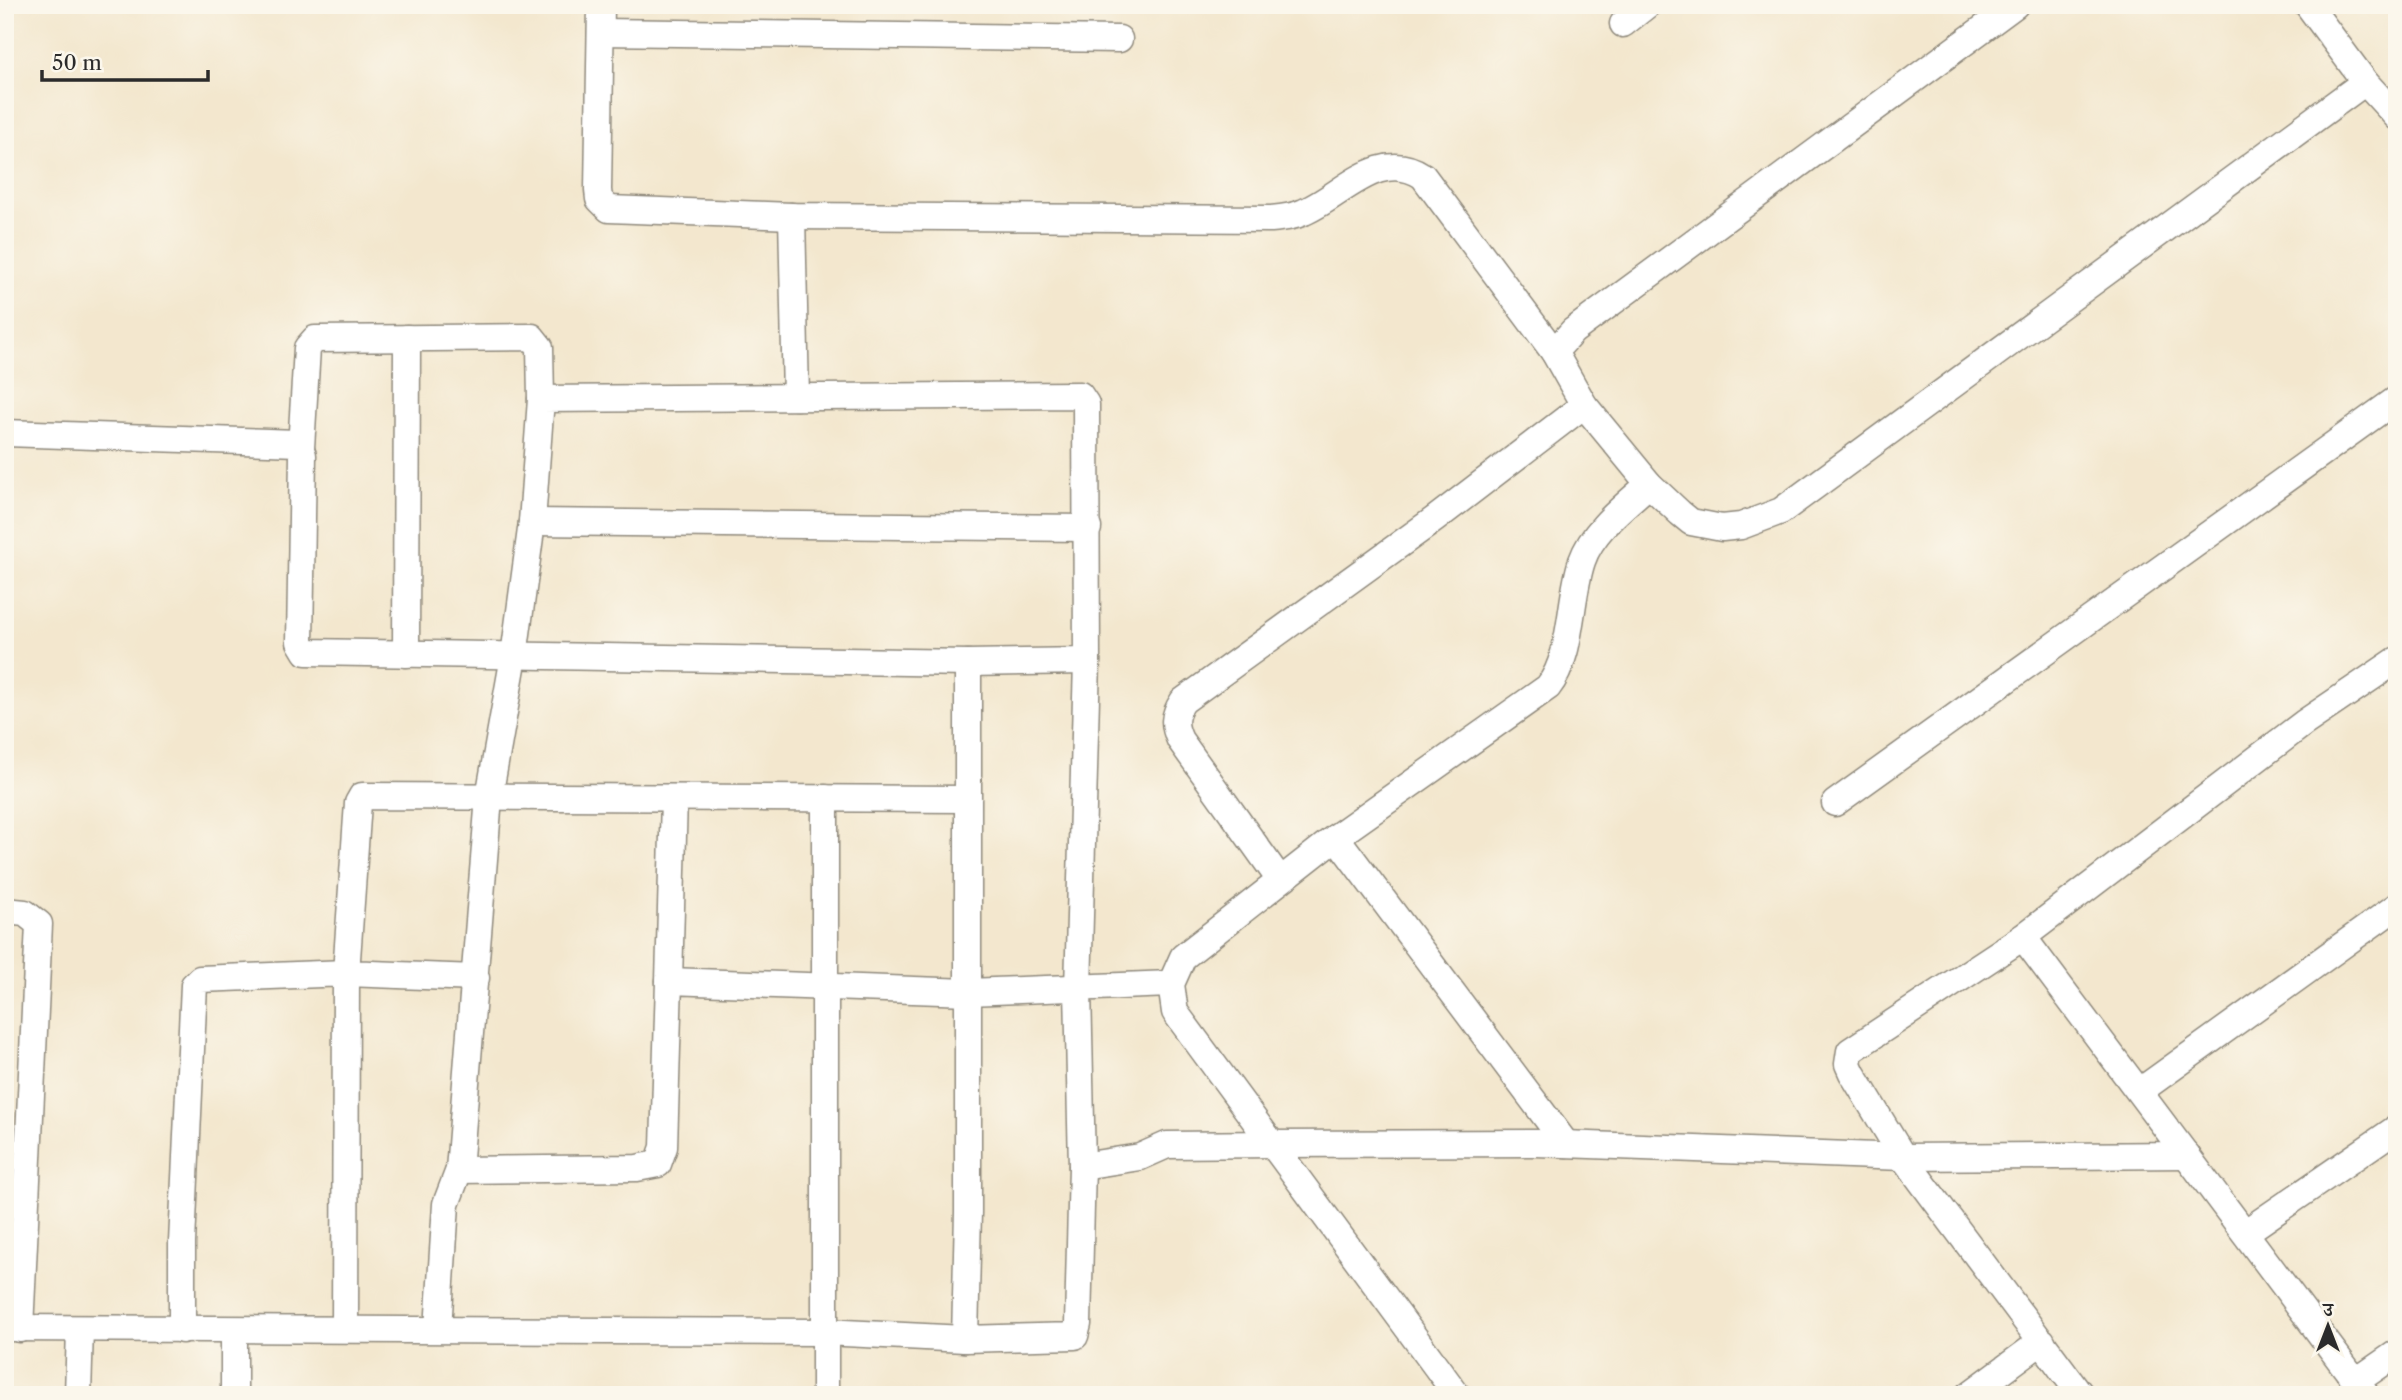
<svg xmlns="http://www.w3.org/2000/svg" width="2402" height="1400" viewBox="0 0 2402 1400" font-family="'Libre Caslon Text','Noto Serif Devanagari',serif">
<rect width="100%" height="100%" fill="#fbf7ec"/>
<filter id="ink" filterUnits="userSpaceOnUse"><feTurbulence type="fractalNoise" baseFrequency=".0143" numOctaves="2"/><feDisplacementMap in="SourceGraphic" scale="14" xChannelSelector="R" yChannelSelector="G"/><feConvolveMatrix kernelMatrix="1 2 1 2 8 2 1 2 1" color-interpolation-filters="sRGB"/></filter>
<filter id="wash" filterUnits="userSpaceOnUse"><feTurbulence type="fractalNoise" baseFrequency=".00686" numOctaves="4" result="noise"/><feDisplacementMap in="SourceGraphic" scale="28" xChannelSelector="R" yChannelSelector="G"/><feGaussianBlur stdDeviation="1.57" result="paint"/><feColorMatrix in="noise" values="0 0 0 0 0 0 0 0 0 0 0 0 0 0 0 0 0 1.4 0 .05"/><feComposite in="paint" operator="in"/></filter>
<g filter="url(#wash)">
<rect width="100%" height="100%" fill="#f3e7ce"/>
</g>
<g filter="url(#ink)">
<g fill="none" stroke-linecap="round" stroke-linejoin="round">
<g stroke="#8f897c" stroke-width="29">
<g id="minor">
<path d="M601 5 598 190 599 199 609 209 792 216 1271 219C1282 218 1293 217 1304 212 1342 196 1380 147 1423 176L1554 352 1584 405 1649 484 1680 513 1691 522 1722 528 1741 526 1781 511 2365 82"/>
<path d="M2308 5 2365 82 2397 117"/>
<path d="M1623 24 1647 5"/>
<path d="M601 32 1119 39"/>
<path d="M792 216 796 397"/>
<path d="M1554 352 1573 331 2015 5"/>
<path d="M5 433 298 443 303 455 300 642 306 652 968 663 1087 661"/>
<path d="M301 448 307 348 315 339 532 337 540 347 541 399"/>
<path d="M532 522 1088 528"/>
<path d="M406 654 407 338"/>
<path d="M825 798V1395"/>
<path d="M1835 803 2397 399"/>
<path d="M1336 837 1566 1144"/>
<path d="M1280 880 1180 740C1173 725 1173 716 1183 701L1435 519 1584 405"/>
<path d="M5 911 25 913 39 924 20 1329"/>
<path d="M2023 937 2366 1395"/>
<path d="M476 978 346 973 358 803 362 796 967 799"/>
<path d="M669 981 674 798"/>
<path d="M2140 1091 2397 906"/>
<path d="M1082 1166 1140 1157 1167 1145 1273 1144 1537 1143 1903 1157 2187 1155"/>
<path d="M459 1170 637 1168 658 1164 664 1147 669 981 968 992 1171 984"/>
<path d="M2246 1232 2397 1128"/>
<path d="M5 1328 824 1332 965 1339 1075 1336 1078 1324 1082 1166 1078 989 1087 661 1086 404 1080 395 541 399 532 522 514 656 489 797 459 1170 446 1204 438 1329"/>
<path d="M182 1330V1243L194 985 200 979 346 973 345 1329"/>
<path d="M234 1331V1395"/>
<path d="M965 1339 968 1212V663"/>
<path d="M2358 1380 2397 1353"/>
<path d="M78 1395 80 1329"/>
<path d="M1457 1395 1175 1012 1171 984 1183 957 1336 837 1548 687C1573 656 1569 599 1582 561 1593 529 1625 506 1649 484"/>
<path d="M1969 1395 2042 1341"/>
<path d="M2081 1395 1903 1157 1852 1073 1848 1064 1850 1051 2023 937 2304 723 2397 660"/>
</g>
</g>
<use href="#minor" stroke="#fff" stroke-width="26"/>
</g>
</g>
<rect width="2402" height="1400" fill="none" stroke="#fbf7ec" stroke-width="28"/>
<g transform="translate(2328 1326)" stroke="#fbf7ec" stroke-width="5" paint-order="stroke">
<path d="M0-5L12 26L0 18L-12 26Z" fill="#2b2b2b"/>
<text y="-10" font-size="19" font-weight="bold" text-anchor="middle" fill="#2b2b2b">उ</text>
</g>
<path d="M42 70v10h166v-10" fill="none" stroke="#2b2b2b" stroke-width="3.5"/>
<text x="52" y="70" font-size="21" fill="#2b2b2b" stroke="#fbf7ec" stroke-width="5" paint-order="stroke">50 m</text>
</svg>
